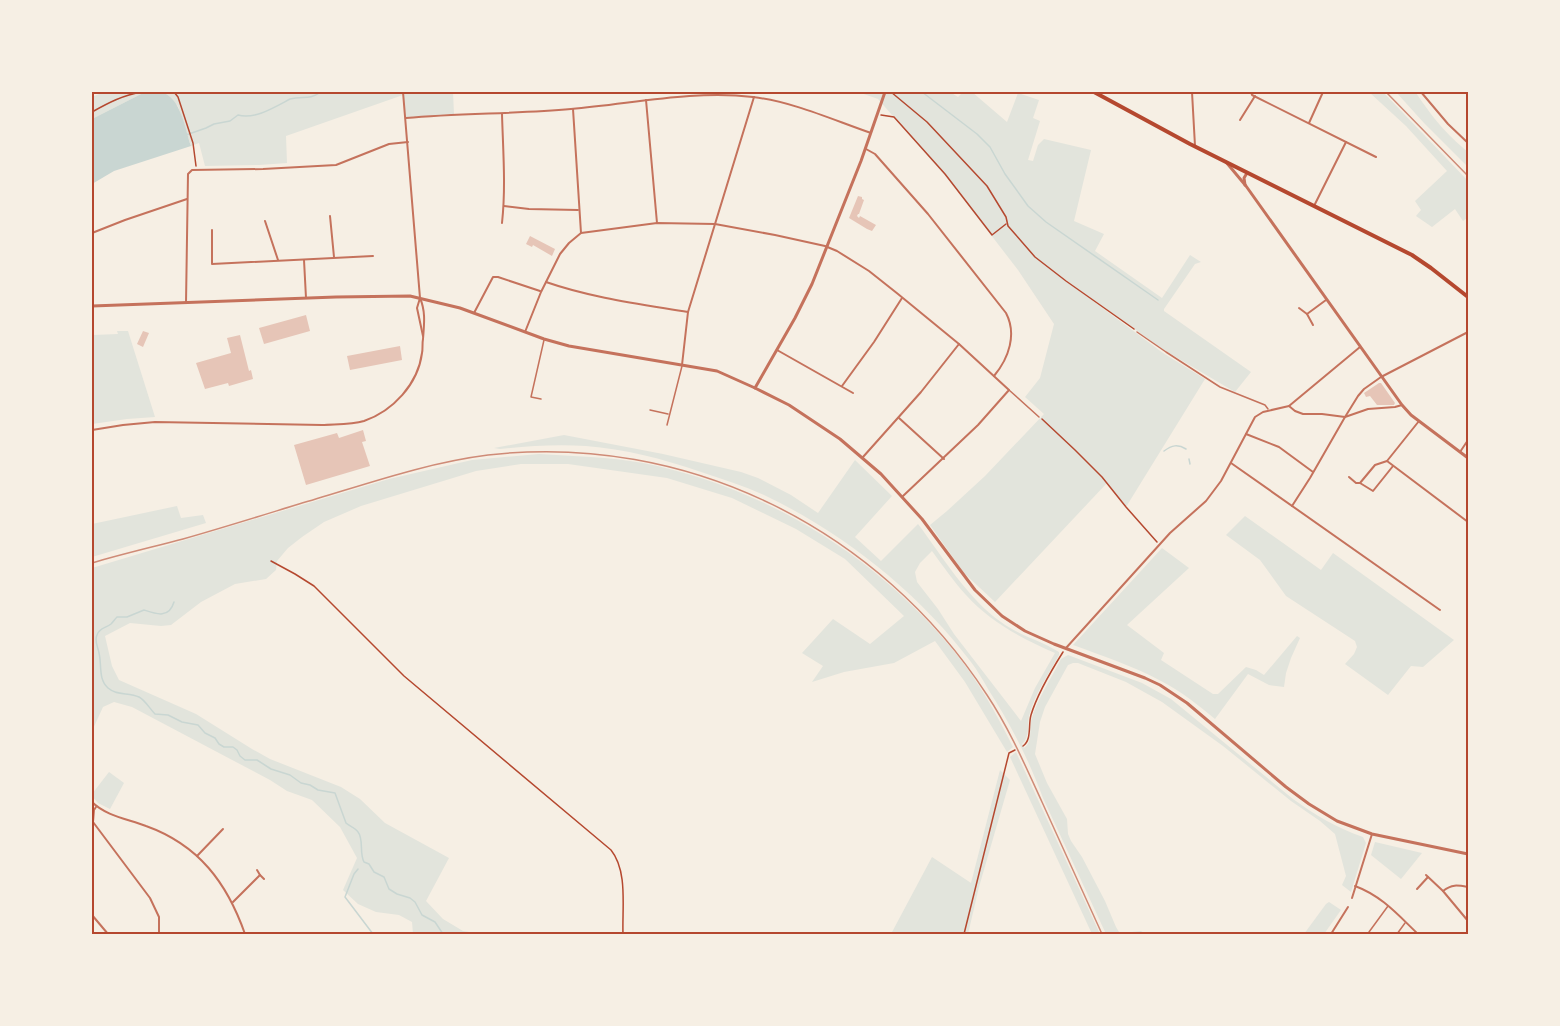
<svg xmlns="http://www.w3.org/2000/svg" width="1560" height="1026" viewBox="0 0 1560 1026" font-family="'Golos Text',sans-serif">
<rect width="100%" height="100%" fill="#f6efe4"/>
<g fill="#e2e4dc" fill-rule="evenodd">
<path d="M104 92H145L92 119V97Z"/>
<path d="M160 92H453L454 114 406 118 403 95 286 136 287 163 259 165 205 166 199 143 191 146 178 106Z"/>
<path d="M858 92H950L958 97 963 92H972L1007 122 1018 93 1039 100 1033 118 1040 121 1028 160 1033 161 1038 145 1044 139 1091 150 1074 221 1104 234 1095 251 1162 298 1190 255 1201 262 1195 264 1164 309V311L1251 372 1235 392 1164 350 1046 266 1163 353 1205 379 1126 507 1107 483 995 602 964 573 930 525 947 511 985 476 1044 414 1025 397 1040 378 1054 324 1018 270 947 178 878 99Z"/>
<path d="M1369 92H1383L1468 181V217L1463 221 1455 209 1432 227 1416 216 1421 210 1415 201 1447 171 1406 126Z"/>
<path d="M1396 92H1404L1407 94 1416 93C1433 118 1445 133 1468 152V167L1424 123Z"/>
<path d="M117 331H128L155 417 127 419 92 424V333L93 335 118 334Z"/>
<path d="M564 435 663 454 741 472 758 478 791 495 818 513 855 460 892 496 855 537 881 561 918 524C942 556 968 599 1001 622 1020 636 1040 640 1059 652V655C1049 674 1034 695 1029 716 1027 726 1030 737 1022 744L1024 748C1033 742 1029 731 1031 721 1037 699 1051 679 1061 659L1068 655 1142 683 1171 699 1293 799C1315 815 1337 828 1363 837L1366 843 1351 892 1342 885 1346 876 1335 834 1320 821 1291 801 1223 746 1162 702 1126 682 1078 663H1073L1068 665 1045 707 1040 722 1035 754 1047 783 1067 819 1068 834 1071 841 1082 857 1105 901 1116 927 1119 932 1123 933 1141 931 1145 934H1106L1043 798C1029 760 1010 723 988 689 983 680 977 670 971 662 918 592 844 533 764 495 744 486 722 479 701 472 664 459 624 449 586 446 557 444 528 446 500 449L494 448ZM932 551C943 566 954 582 966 595 990 622 1023 639 1055 653L1035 688 1021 721 954 634 938 609 917 582 915 572 920 563Z"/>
<path d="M539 454C573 456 609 457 643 463 764 487 875 555 953 650 978 680 996 713 1013 747L1007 752 965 682 935 641 894 663 844 672 812 682 823 666 802 653 833 619 870 644 904 616 845 559 796 529 732 498 667 478 568 464H521L476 471 361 506 324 522 302 537 288 548 277 561 276 570 266 579 235 584 201 602 171 625 161 626 130 623 105 636 112 666 119 680 196 714 252 749 270 759 341 787 360 799 385 823 449 858 426 901 443 919 463 931 482 934H413L412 922 399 915 376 912 358 904 343 890 357 858 340 827 312 800 287 791 270 780 132 707 114 702 103 707 92 731V568L389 479 472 460Z"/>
<path d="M177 506 181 518 203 515 206 523 92 557V524Z"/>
<path d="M1245 516 1321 570 1333 553 1454 640 1423 667 1411 666 1388 695 1345 664 1354 654 1357 647 1355 641 1286 596 1260 560 1226 535Z"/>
<path d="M1162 548 1189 568 1127 625 1164 653 1161 660 1213 694H1218L1246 667 1256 670 1264 675 1297 636 1300 638 1291 658 1286 673 1284 687 1269 685 1248 674 1215 719C1198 705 1181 691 1161 681 1133 666 1103 656 1073 645Z"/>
<path d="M1016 752 1100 934H1092L1010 757Z"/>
<path d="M1000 770 1010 780 979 887 968 934H891L932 857 971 883Z"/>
<path d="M109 772 124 783 110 809 98 803 92 796V794Z"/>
<path d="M1375 842 1422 853 1401 879 1371 855Z"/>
<path d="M1329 902 1341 910 1324 934H1304L1326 904Z"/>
</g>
<path fill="#c9d6d2" d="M145 92C150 92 156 91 160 92 181 96 185 129 191 146L114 171 92 184V119Z"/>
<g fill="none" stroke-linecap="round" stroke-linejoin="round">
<g stroke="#c9d6d2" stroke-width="1.5">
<path d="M922 92 977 134 990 147 1005 174 1028 206 1046 222 1158 300"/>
<path d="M186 135 206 128 214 124 230 121 238 115C254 120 275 107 290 99 303 95 308 101 321 92"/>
<path d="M1164 451C1172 445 1178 444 1186 449"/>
<path d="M1189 459 1190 464"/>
<path d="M174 602C169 619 156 614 144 610L127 617H117C115 619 113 622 111 624 106 628 99 628 97 635 94 641 98 647 99 653 102 665 98 679 108 688 117 696 129 692 139 697 145 700 150 709 155 714L168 715 182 722 198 725 205 733 215 738 219 744 224 747H233L237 750 240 756 245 760H257L271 769 290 775 301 783 310 785 318 790 335 793 346 823C349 826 356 828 358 832 364 839 359 853 364 862L369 864 374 872 384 877 389 889 397 894 410 898 415 902 422 915 435 922 443 934"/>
<path d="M358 869 354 874 345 897 373 934"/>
</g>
</g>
<g fill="#e6c5b7">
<path d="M858 196 862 197V199L864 200 859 214H858L857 216 859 218 860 216 876 225 872 231 867 229 849 218Z"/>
<path d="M530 236 555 249 552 256 533 245 532 247 526 244Z"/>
<path d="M306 315 310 331 264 344 259 328Z"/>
<path d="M143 331 149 333 143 347 137 344Z"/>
<path d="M240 335 249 371 251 370 253 379 229 386 228 383 205 389 196 363 231 353 227 338Z"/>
<path d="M400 346 402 360 350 370 347 356Z"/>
<path d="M1379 383H1381L1395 403 1394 405H1377L1370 396 1366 397 1364 393Z"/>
<path d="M363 430 366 441 362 442 370 466 306 485 294 445 337 433 339 438Z"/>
</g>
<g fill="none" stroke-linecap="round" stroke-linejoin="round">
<g stroke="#b5482f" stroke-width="1.5">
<path d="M174 92 178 97 193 143 196 166"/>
<path d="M891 92 927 122 987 186 1006 217 1008 226 1035 257 1066 281 1134 329"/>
<path d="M92 112C108 103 123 95 142 92"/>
<path d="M881 115 894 117 945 174 992 235 1006 224"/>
<path d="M1042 419 1075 450 1102 477 1126 507 1157 542"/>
<path d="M271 561 295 574 314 586 404 676 611 850C628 871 622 908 623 934"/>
<path d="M1023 746C1032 740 1028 725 1031 715 1037 695 1051 671 1063 652"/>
<path d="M964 934 1008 757 1009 753 1015 750"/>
</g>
<g stroke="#c5725c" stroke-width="1.5">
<path d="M1137 332 1166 352 1220 387 1265 405 1268 409"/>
<path d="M1009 390 1039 417"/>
<path d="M541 399 531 397 544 340"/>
<path d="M650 410 668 414"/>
<path d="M667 425 682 366"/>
<path d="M1369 932 1388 906"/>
<path d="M1397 934 1405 923"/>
</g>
<g stroke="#c5725c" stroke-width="2">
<path d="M403 92 420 298 417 308 423 336"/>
<path d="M1192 92 1195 146"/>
<path d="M1251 92 1252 95 1376 157"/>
<path d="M1421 92 1448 124 1468 143"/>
<path d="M646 100 657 223"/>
<path d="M573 109 581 233"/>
<path d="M406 118C461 113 516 114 571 109 632 104 692 90 753 97 794 102 833 120 871 133"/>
<path d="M1240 120 1255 96"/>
<path d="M1309 123 1323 92"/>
<path d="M866 149 875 154 928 214 1006 313C1017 334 1009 358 994 376"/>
<path d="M504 206 529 209 578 210"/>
<path d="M1314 206 1346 142"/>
<path d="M330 216 334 257"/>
<path d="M265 221 278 260"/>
<path d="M502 223C506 187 503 150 502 114"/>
<path d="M212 230V264L373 256"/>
<path d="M92 233 125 220 187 199"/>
<path d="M304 260 306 298"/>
<path d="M546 282C592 298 640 304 688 312"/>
<path d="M186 303 188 174 192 170 263 169 336 165 389 144 408 142"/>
<path d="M1299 308 1307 314 1326 300"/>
<path d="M474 313 493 277H498L540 291"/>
<path d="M1307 314 1313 325"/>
<path d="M525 332 541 292 560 254 569 243 581 233 657 223 715 224 775 235 825 246 837 251 869 271 898 294 959 344 1009 390 978 425 903 496"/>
<path d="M777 350 853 393"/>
<path d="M682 365 688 312 754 97"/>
<path d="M842 386 874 342 902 298"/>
<path d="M1289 406 1295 411 1303 414H1322L1345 417 1368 409 1395 407 1402 405"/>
<path d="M899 418 944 459"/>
<path d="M92 430 123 425 155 422 322 425C336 424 351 425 364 421 393 411 418 384 422 353 423 349 422 344 423 339 424 325 426 312 420 298"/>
<path d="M1246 434 1279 447 1313 472"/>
<path d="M1460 452 1468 440"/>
<path d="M863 457 921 392 959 344"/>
<path d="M1387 461 1468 522"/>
<path d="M1231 463 1440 610"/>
<path d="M1393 466 1373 491 1360 483 1375 465 1387 461 1419 421"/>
<path d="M1349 477 1356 483H1360"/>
<path d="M1292 506 1310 478 1345 417 1358 396 1364 389 1381 377 1468 332"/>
<path d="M1066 648 1170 533 1206 501 1221 481 1255 417 1263 412 1289 406 1360 347"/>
<path d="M92 802C106 816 128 819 146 826 199 845 227 883 245 934"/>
<path d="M96 807 94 810 93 822 150 898 159 917V934"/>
<path d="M197 856 223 829"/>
<path d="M257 870 260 875"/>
<path d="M1426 875 1443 891"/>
<path d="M1355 886C1382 896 1398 915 1418 934"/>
<path d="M1468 887C1457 885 1452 884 1443 891L1468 921"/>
<path d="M1417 889 1428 877"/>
<path d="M1352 898 1372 834"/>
<path d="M233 902 260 875 264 879"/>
<path d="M92 915 108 934"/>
<path d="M1331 934 1348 907"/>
<path d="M1426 934H1427"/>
</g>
<g stroke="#c5725c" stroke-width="3">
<path d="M1226 162 1246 186 1402 405 1411 415 1468 458"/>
<path d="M1245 185 1244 178 1247 173"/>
<path d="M92 306 336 297 410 296 460 308 544 339 569 346 717 371 755 388 789 405 840 439 881 474 922 519 975 590 1002 616 1025 631 1054 644 1145 678 1160 685 1187 703 1286 787 1309 804 1337 821 1372 834 1468 854"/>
<path d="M755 388 795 318 812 284 861 161 885 92"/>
</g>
<path stroke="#b5482f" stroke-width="4" d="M1094 92 1190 144 1412 255 1431 268 1468 297"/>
<g stroke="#cf8b77" stroke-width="1.5">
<path d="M1386 92 1468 176"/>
<path d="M92 563C122 554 153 547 183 539 222 528 260 516 299 504 361 486 424 463 488 455 687 432 879 529 987 695 1009 728 1025 765 1042 802 1062 846 1082 890 1102 934"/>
</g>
</g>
<rect width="1560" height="1026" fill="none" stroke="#f6efe4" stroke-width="186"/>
<rect x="93" y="93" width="1374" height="840" fill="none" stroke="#b5482f" stroke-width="2"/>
</svg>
